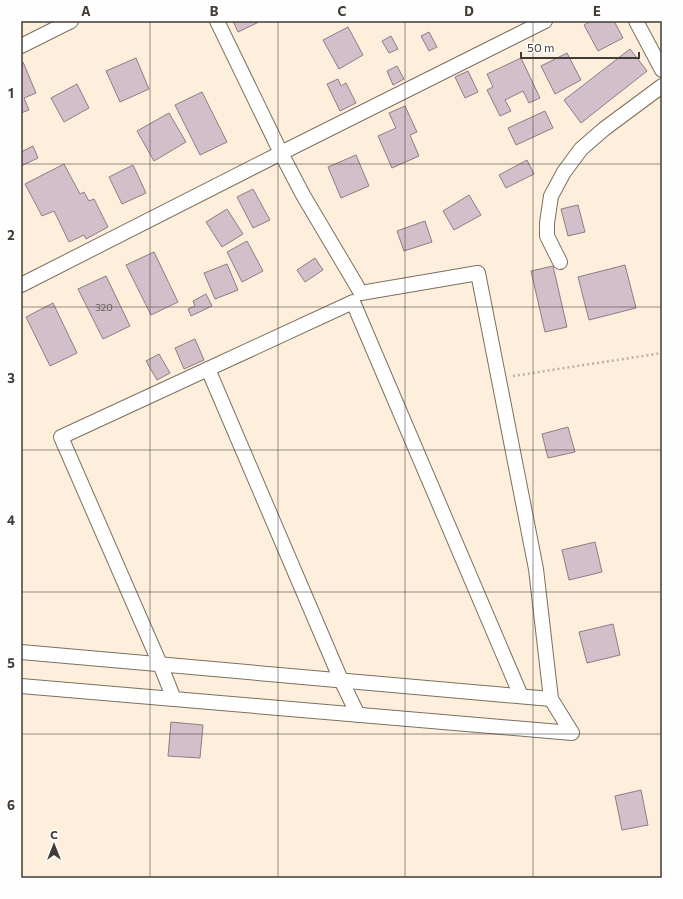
<svg xmlns="http://www.w3.org/2000/svg" width="683" height="899" viewBox="0 0 683 899" font-family="Commissioner,sans-serif">
<rect width="100%" height="100%" fill="#fdefdc"/>
<g fill="#d4bec9" stroke="#907c86">
<path d="M233 21H261L238 32Z"/>
<path d="M591 21H614L623 38 598 51 584 25Z"/>
<path d="M348 27 363 55 339 69 323 40Z"/>
<path d="M429 32 437 47 429 51 421 36Z"/>
<path d="M391 36 398 49 389 53 382 41Z"/>
<path d="M630 49 647 71 581 123 564 100Z"/>
<path d="M567 53 581 80 555 94 541 66Z"/>
<path d="M136 58 149 89 120 102 106 71Z"/>
<path d="M521 58 540 98 529 103 523 91 505 100 511 111 500 116 487 90 493 87 487 74Z"/>
<path d="M23 62 36 93 24 98 29 110 21 113V63Z"/>
<path d="M397 66 404 79 393 85 387 71Z"/>
<path d="M468 71 478 92 465 98 455 77Z"/>
<path d="M338 79 341 86 346 83 356 103 340 111 327 84Z"/>
<path d="M77 84 89 108 64 122 51 98Z"/>
<path d="M202 92 227 142 200 155 175 105Z"/>
<path d="M405 106 417 132 410 135 419 156 392 168 378 136 396 128 389 113Z"/>
<path d="M545 111 553 128 516 145 508 128Z"/>
<path d="M169 113 186 142 154 161 137 131Z"/>
<path d="M33 146 38 158 21 166V152Z"/>
<path d="M356 155 369 186 341 198 328 167Z"/>
<path d="M527 160 534 174 506 188 499 175Z"/>
<path d="M64 164 80 194 84 192 89 201 94 199 108 227 86 239 84 235 69 242 54 211 42 216 25 184Z"/>
<path d="M133 165 146 193 122 204 109 177Z"/>
<path d="M253 189 270 220 253 228 237 197Z"/>
<path d="M469 195 481 215 454 230 443 211Z"/>
<path d="M578 205 585 232 568 236 561 209Z"/>
<path d="M227 209 243 234 222 247 206 222Z"/>
<path d="M425 221 432 242 404 251 397 231Z"/>
<path d="M247 241 263 271 242 282 227 252Z"/>
<path d="M154 252 178 302 151 315 126 265Z"/>
<path d="M315 258 323 270 305 282 297 270Z"/>
<path d="M227 264 238 290 215 299 204 273Z"/>
<path d="M625 265 636 308 589 320 578 277Z"/>
<path d="M553 266 567 327 545 332 531 271Z"/>
<path d="M106 276 130 326 103 339 78 289Z"/>
<path d="M206 294 212 306 191 316 188 309 195 306 193 301Z"/>
<path d="M53 303 77 353 50 366 26 317Z"/>
<path d="M195 339 204 360 184 369 175 348Z"/>
<path d="M159 354 170 373 157 380 146 361Z"/>
<path d="M568 427 575 452 548 458 542 434Z"/>
<path d="M595 542 602 572 569 580 562 550Z"/>
<path d="M613 624 620 655 587 663 579 632Z"/>
<path d="M171 722 203 725 200 758 168 756Z"/>
<path d="M641 790 648 825 622 830 615 796Z"/>
</g>
<g fill="none" stroke-linecap="round" stroke-linejoin="round">
<g stroke="#7c705f" stroke-width="16">
<g id="street">
<path d="M636 21 662 70"/>
<path d="M21 46 71 21"/>
<path d="M560 262 547 236V223L551 196 564 172 581 149 604 129 662 86"/>
<path d="M21 285 281 153 217 21"/>
<path d="M208 369 353 302 521 696"/>
<path d="M21 652 551 699"/>
<path d="M21 686 572 733 551 699 536 569 478 273 361 293 303 195 281 153 545 21"/>
<path d="M174 699 160 664 61 437 208 369 341 680 358 715"/>
</g>
</g>
<path stroke="#bbb0a1" stroke-width="2.5" stroke-dasharray="2 3" stroke-linecap="butt" d="M513 376 662 353"/>
<use href="#street" stroke="#fff" stroke-width="14"/>
</g>
<path fill="none" stroke="#413b34" stroke-width="1" stroke-opacity="0.55" d="M150 21V878M278 21V878M405 21V878M533 21V878M21 164H662M21 307H662M21 450H662M21 592H662M21 734H662"/>
<g text-anchor="middle" dominant-baseline="central" stroke-width="4" stroke-linejoin="round" paint-order="stroke">
<g font-size="10" fill="#665c59">
<text x="104" y="307">320</text>
</g>
</g>
<rect width="683" height="899" fill="none" stroke="#fefefe" stroke-width="44"/>
<g transform="translate(54 845)" stroke="#fefefe" stroke-width="3" paint-order="stroke">
<path d="M0-3L7 15L0 10L-7 15Z" fill="#413b34"/>
<text y="-6" font-size="11" font-weight="bold" text-anchor="middle" fill="#413b34">С</text>
</g>
<path d="M521 52v6h118v-6" fill="none" stroke="#413b34" stroke-width="2"/>
<text x="527" y="52" font-size="12" fill="#413b34" stroke="#fefefe" stroke-width="3" paint-order="stroke">50 m</text>
<rect x="22" y="22" width="639" height="855" fill="none" stroke="#413b34" stroke-width="1.5"/>
<g font-size="13" text-anchor="middle" font-weight="bold" fill="#413b34">
<text x="86" y="16">A</text>
<text x="214" y="16">B</text>
<text x="342" y="16">C</text>
<text x="469" y="16">D</text>
<text x="597" y="16">E</text>
<text x="11" y="98">1</text>
<text x="11" y="240">2</text>
<text x="11" y="383">3</text>
<text x="11" y="525">4</text>
<text x="11" y="668">5</text>
<text x="11" y="810">6</text>
</g>
</svg>
